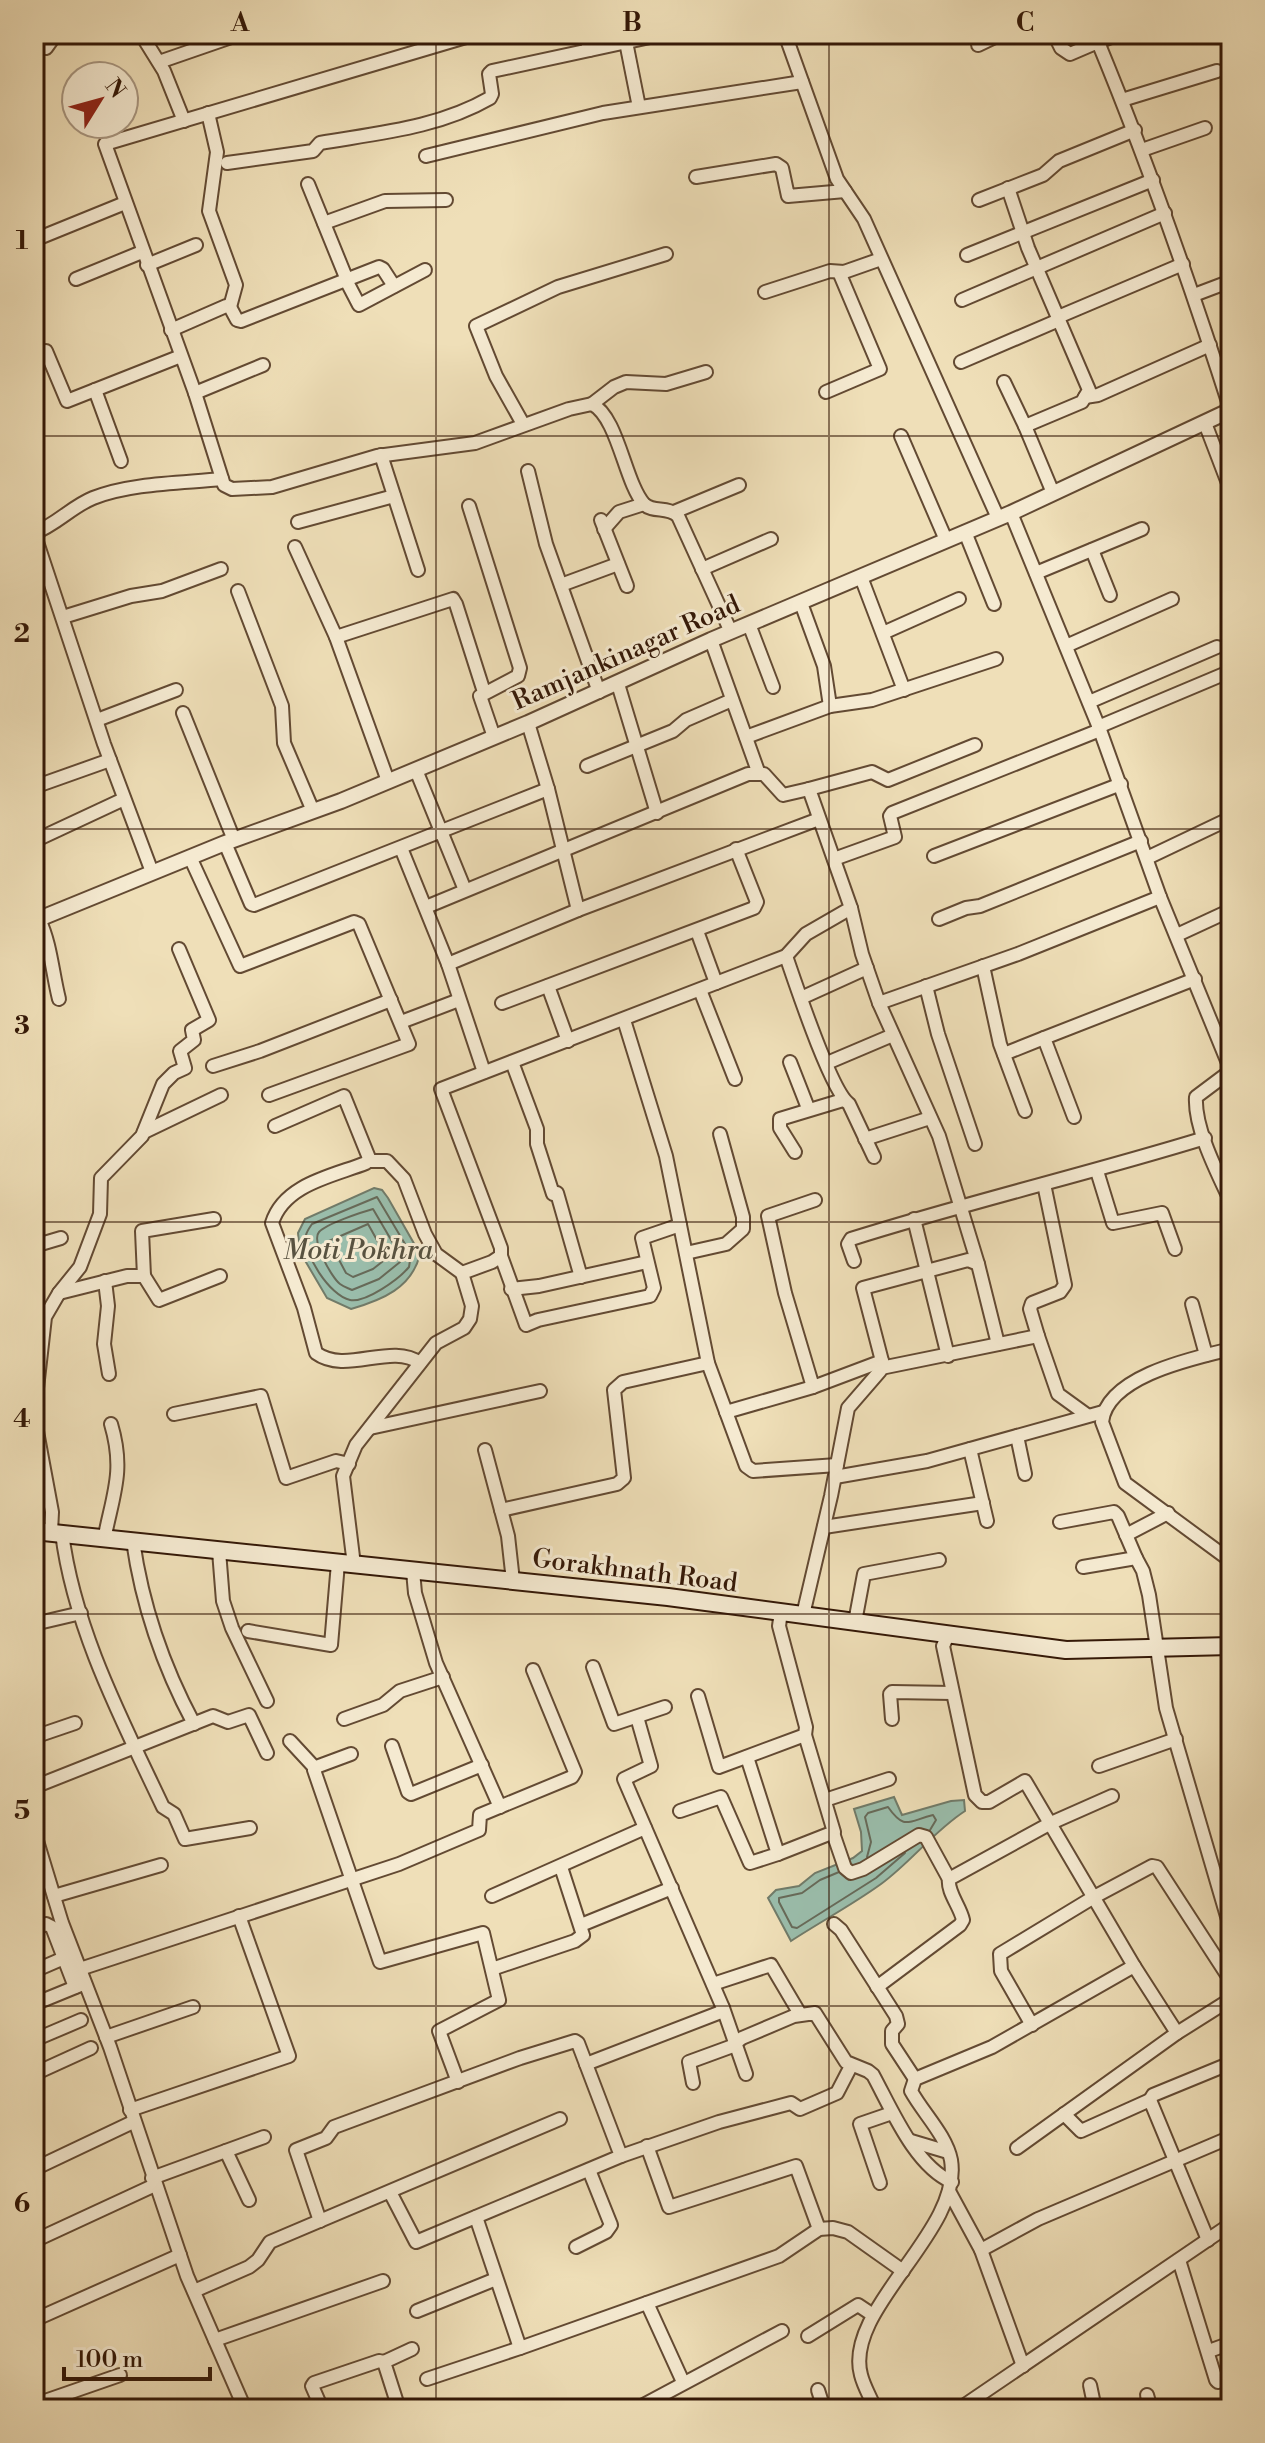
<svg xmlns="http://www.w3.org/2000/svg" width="1265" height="2443" viewBox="0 0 1265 2443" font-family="'Libre Bodoni',serif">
<rect width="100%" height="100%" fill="#efdfb8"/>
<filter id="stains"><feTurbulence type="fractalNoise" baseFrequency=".0025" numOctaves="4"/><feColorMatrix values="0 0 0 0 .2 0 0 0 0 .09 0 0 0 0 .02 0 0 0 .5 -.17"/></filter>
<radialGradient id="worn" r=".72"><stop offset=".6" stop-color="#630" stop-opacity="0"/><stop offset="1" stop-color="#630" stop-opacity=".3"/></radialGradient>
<g fill="#9abdab" stroke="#717b69" stroke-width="2">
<path d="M374 1188 382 1190 388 1198 420 1254C412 1288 382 1300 351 1309L327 1298 300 1252 298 1233 305 1219Z"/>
<path d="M894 1797 902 1815 951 1801 964 1800 965 1811C934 1831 911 1862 881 1884 852 1905 820 1922 791 1941L768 1898 776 1890 799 1886 815 1873 853 1858 862 1851 861 1832 854 1809Z"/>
</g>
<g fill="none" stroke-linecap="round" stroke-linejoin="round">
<g stroke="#676a59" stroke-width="2">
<path d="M377 1197 411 1254 409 1267C399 1279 366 1303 350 1300 330 1296 303 1254 306 1235 307 1231 310 1227 312 1224Z"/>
<path d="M373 1209 400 1255V1262L379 1279 352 1290C348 1288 344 1287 340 1284 332 1278 311 1241 319 1232 326 1224 362 1212 373 1209Z"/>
<path d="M368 1224 387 1258 373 1269 353 1277 346 1273 329 1241Z"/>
<path d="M867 1857 871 1842 865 1817 868 1813 888 1807C905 1831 908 1821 933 1815L936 1820 930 1830"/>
<path d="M839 1872 820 1880 802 1893 779 1898V1902L792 1927 797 1928 876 1878 905 1853"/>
</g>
<g stroke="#634a33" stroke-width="16">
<g id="minor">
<path d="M141 34 164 71 184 121"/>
<path d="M476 34 105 144 195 393 224 485 232 489 272 487 377 456 475 443 569 409 592 404C618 417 625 483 644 504 653 513 668 506 678 516L731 632"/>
<path d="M586 34 589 50"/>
<path d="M785 34 837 179 864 219 998 518"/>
<path d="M1054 34 1061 48 1070 54 1098 42C1148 163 1191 286 1231 411"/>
<path d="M626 42 639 107"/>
<path d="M1098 42 1119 34"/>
<path d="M978 45 1001 34"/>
<path d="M46 48 56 34"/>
<path d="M159 62 240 34"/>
<path d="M1122 100 1217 71"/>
<path d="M208 113 217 152 209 211 236 285 230 307"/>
<path d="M1142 150 1205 128"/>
<path d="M426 156 603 113 802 82"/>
<path d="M227 163 313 151 320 143C378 133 438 128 490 98L492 94 489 74 492 71 664 34"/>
<path d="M696 177 776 164 782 168 788 196 845 191"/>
<path d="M308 184 347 280"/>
<path d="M1008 188 1028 248 1089 390 1082 402 1025 426 1053 493"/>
<path d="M979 200 1043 175 1059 161 1135 130"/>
<path d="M324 223 385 201 446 200"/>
<path d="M34 240 125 203"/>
<path d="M967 255 1153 180"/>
<path d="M147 265 196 245"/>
<path d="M76 279 142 252"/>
<path d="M346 280 359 305 425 270"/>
<path d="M765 292 830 271 844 272 881 259"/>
<path d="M1194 295 1231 281"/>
<path d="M962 300 1165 213"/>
<path d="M1058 317 1183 264"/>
<path d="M171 330 226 306 230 307 237 320 241 321 379 267 383 269 394 286"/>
<path d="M46 351 67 401 181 356"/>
<path d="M961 362 1059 320"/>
<path d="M1004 382 1025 426"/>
<path d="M95 390 121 461"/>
<path d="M826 392 880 369 839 272"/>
<path d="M195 393 263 365"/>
<path d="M1085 397 1098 395 1210 345"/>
<path d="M592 404 614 387 626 382 666 384 706 372"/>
<path d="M1205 423 1231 491"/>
<path d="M523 424 496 376 476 326 558 287 666 254"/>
<path d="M901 436 946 540"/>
<path d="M381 455 418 570"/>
<path d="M528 471 546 544 599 692"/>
<path d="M469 506 520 668 518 676 480 696 494 737"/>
<path d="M674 512 739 485"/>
<path d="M1011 513 1100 730 1160 897 1228 1063V1073L1196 1097C1194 1128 1218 1174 1231 1202"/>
<path d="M601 520 627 586"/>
<path d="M298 522 394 496"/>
<path d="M604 529 619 512 644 504"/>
<path d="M965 532 994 604"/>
<path d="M34 533 104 744 152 872"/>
<path d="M34 533C56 525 71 507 93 498 130 483 183 483 222 479"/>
<path d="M295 547 336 637 388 781"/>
<path d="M1092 550 1110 595"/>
<path d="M702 569 771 539"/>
<path d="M1036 573 1142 529"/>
<path d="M861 577 904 690"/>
<path d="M561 585 618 564"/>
<path d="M238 591 282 706 284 743 313 811"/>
<path d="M801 603 824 666 830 706"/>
<path d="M63 617 131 596 162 591 221 569"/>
<path d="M749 624 773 687"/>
<path d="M883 633 959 599"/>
<path d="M336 637 453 599 456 604 484 692"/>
<path d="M711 640 759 774"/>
<path d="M1066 646 1172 599"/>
<path d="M618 684 657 813"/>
<path d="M1089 702 1217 647"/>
<path d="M183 713 234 840"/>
<path d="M97 720 176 690"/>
<path d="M528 723 548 789 578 910"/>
<path d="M1098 727 1224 674 1231 678"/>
<path d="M746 737 830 706 872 700 996 659"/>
<path d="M587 766 673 731 686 720 732 700"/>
<path d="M416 770 465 890"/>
<path d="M34 787 110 760"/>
<path d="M34 841 124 799"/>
<path d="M225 843 251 904 254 905 548 789"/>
<path d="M401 848 448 964 484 1072"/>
<path d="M934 856 1121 784"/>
<path d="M190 857 240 966 354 922 359 924 409 1044 269 1095"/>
<path d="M1147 858 1231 818"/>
<path d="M834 859 895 837 890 816 892 813 1100 730"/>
<path d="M426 907 748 774H764L783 795 809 789"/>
<path d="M851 908 862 954 879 1003 939 1136 978 1264"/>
<path d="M39 919C51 945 52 971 59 999"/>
<path d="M939 919 966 908 980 906 1141 841"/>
<path d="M697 931 716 983"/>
<path d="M1177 935 1231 910"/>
<path d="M786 956C795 982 831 1091 849 1104L874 1157"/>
<path d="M448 964 578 910 819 819"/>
<path d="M983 966 1000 1044 1025 1111"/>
<path d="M548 986 568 1041"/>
<path d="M926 986 938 1034 975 1144"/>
<path d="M700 990 735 1079"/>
<path d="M801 998 867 968"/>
<path d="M502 1003 754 908 757 902 736 849"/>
<path d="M879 1003 1018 954 1160 897"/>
<path d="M624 1020 666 1156 708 1363 746 1466 753 1471 837 1465"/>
<path d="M401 1022 459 1000"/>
<path d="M1004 1054 1044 1038"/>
<path d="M512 1062 537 1129V1144L553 1194"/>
<path d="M790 1062 808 1108"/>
<path d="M827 1063 893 1035"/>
<path d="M213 1066 260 1051 391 1000"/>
<path d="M1074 1117 1044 1038 1195 979"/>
<path d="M275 1126 344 1096 369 1158 366 1163C333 1176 284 1184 272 1223L304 1308 316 1353C346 1375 391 1342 420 1363"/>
<path d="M144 1132 221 1095"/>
<path d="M865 1139 930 1118"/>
<path d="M795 1152 780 1128V1119L843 1100"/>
<path d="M368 1161H387L404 1179 425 1234 436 1254 462 1273"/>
<path d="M1097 1171 1113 1223 1162 1213 1175 1249"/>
<path d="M557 1193 581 1277"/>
<path d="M815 1200 768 1216 785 1293 813 1387 882 1361 863 1288 968 1260 978 1264 998 1344"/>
<path d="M914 1219 948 1356"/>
<path d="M34 1246 61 1238"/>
<path d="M686 1253 726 1244 743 1229V1217L720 1134"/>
<path d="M501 1256 526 1325 538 1320 650 1296 654 1288 642 1238 680 1225"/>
<path d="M854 1261 848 1244 851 1239C968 1202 1088 1174 1205 1138"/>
<path d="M144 1276 142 1231 214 1219"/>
<path d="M105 1281 108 1306 104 1344 109 1374"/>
<path d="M511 1289 539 1286 647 1262"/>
<path d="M59 1293 127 1276H144L159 1300 220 1276"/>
<path d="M1192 1304 1206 1355"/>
<path d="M1038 1336 1030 1309 1032 1303 1060 1292 1065 1285 1044 1184"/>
<path d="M1231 1349C1194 1358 1107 1376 1102 1422L1125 1483 1231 1561"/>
<path d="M881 1368 1038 1336 1058 1394 1087 1415"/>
<path d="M726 1412 813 1387"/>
<path d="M174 1414 261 1396 286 1478 336 1461 349 1464"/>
<path d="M370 1428 540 1391"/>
<path d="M1017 1436 1025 1474"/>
<path d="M970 1449 987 1521"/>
<path d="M485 1450 508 1536 513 1581"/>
<path d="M835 1477 927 1461 1103 1412"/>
<path d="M501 1510 617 1484 624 1478 614 1390 623 1382 708 1363"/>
<path d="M1060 1522 1114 1512 1118 1516 1136 1558"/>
<path d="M824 1527 983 1503"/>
<path d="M51 1532 52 1512 36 1426V1397L45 1317 59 1293 80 1267 100 1214 101 1178 142 1136 163 1084 174 1073 185 1068 180 1051 194 1040 192 1030 209 1020 179 949"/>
<path d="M62 1533C74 1629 122 1720 163 1807L174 1814 185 1839 250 1828"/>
<path d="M1126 1535 1168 1513"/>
<path d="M104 1540C113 1494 125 1471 111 1424"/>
<path d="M133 1541C142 1604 164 1668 194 1724"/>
<path d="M219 1551 223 1601 232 1628 267 1701"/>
<path d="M354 1565 343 1476 356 1445 436 1343 464 1328 470 1319 472 1306 462 1273 492 1262 501 1256V1248L441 1089 786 956 806 934 851 908 809 789 872 772 888 780 975 745"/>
<path d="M1083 1567 1136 1558 1143 1571 1149 1595 1166 1708 1231 1930"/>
<path d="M413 1571 415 1593 436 1663 500 1807"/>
<path d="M803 1615 831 1496 848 1408 880 1371 882 1361"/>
<path d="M855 1622 864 1574 939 1560"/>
<path d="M34 1624 81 1613"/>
<path d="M248 1631 331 1645 338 1563"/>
<path d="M593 1667 614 1724 665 1707"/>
<path d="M698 1696 719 1767 805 1735 806 1727 779 1626 781 1612"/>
<path d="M344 1719 383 1705 400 1691 443 1677"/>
<path d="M892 1719 890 1694 892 1692 952 1693"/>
<path d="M34 1737 75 1723"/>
<path d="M290 1741 315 1768"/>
<path d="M392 1746 408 1792 411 1794 482 1765"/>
<path d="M351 1754 316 1767 314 1770 380 1962 483 1933 499 2000 439 2031 458 2082"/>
<path d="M1099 1766 1176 1739"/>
<path d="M34 1787 213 1716 228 1722 249 1715 267 1753"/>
<path d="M825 1800 889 1779"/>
<path d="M680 1811 721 1797 750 1863 778 1854 747 1757"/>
<path d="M34 1831 62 1923 110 2047 187 2276 245 2409"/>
<path d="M833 1833 845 1868 851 1873 863 1869 919 1835 926 1837 949 1879"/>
<path d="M778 1854 834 1832 805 1735"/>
<path d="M54 1896 161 1865"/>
<path d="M492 1896 645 1828"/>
<path d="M834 1924 841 1930 896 2016 898 2024 892 2031V2044L915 2079"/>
<path d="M581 1925 672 1888"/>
<path d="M34 1929 46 1924 52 1927 75 1987"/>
<path d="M1134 1966 1177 2033"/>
<path d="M80 1969 399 1864 479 1830 480 1815 572 1777 575 1772 533 1670"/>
<path d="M492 1969 575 1941 583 1935 561 1867"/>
<path d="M34 1971 64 1958"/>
<path d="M713 1984 771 1965 800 2014"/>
<path d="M877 1987 960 1925 963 1920C960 1906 947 1892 949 1879L1051 1823 1112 1796"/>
<path d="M34 2004 83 1984"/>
<path d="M723 2008 746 2074"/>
<path d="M1032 2025 1001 1971 1000 1954 1094 1897 1152 1866 1157 1867 1231 1981"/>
<path d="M106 2037 193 2007"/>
<path d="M34 2040 81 2020"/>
<path d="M586 2064 721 2012 723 2008 624 1779 651 1766 637 1717"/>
<path d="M34 2074 91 2048"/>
<path d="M693 2083 689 2062 730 2047 742 2038 794 2016 815 2013 846 2062 868 2071 873 2075C892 2110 915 2166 952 2182"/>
<path d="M130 2110 289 2056 239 1916"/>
<path d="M1064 2114 1081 2131 1150 2100"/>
<path d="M911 2141 948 2152"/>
<path d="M647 2146 669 2207 796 2166 819 2229"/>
<path d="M1017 2148 1177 2033 1231 1999"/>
<path d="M226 2151 249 2200"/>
<path d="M621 2156 719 2122 791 2103 800 2109 837 2093 851 2066"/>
<path d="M34 2169 133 2122"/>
<path d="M152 2178 264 2137"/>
<path d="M880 2183 860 2124 892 2113"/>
<path d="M949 2191 981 2250 1023 2366"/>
<path d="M320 2221 296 2150 326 2138 334 2127 520 2058 575 2041 578 2043 621 2156 416 2242 390 2192"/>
<path d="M1208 2240 1150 2100 1153 2095 1231 2063"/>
<path d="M34 2241 155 2185"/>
<path d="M576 2247 606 2232 611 2225 589 2170"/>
<path d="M981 2250 1038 2219 1231 2137"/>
<path d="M1179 2260 1216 2380 1218 2382 1231 2379"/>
<path d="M194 2291 249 2267 258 2260 270 2242 560 2119"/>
<path d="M647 2303 683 2382"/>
<path d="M417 2311 496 2279"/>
<path d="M34 2320 180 2255"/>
<path d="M808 2336 858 2305 873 2315"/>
<path d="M215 2340 383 2281"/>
<path d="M520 2348 779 2256 819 2229 833 2228 848 2232 903 2271"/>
<path d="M1209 2351 1231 2343"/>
<path d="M427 2379 520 2348 476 2217"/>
<path d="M1090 2385 1095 2409"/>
<path d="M818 2390 824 2409"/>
<path d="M1147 2395 1151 2409"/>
<path d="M34 2400 45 2401 120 2375"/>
<path d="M322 2409 312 2386 314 2383 379 2361 384 2362"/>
<path d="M399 2409 384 2362 412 2349"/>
<path d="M636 2409 782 2331"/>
<path d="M875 2409C871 2398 864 2387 861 2375 843 2309 963 2231 951 2160 946 2135 923 2113 911 2091L915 2079 992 2047 1134 1966 1025 1781 989 1802H982L975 1795 943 1646 948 1635"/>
<path d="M959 2409 1231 2224"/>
</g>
</g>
<g stroke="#634a33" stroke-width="18">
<path id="tertiary" d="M34 921 225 843 341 801 528 723 711 640 1011 513 1231 410"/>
</g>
<g stroke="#341807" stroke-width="20">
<path id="secondary" d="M34 1531 668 1597 1066 1650 1231 1646"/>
</g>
<use href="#minor" stroke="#f5ead1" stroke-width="12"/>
<use href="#tertiary" stroke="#f5ead1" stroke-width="14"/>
<use href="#secondary" stroke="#f5ead1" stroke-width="16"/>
</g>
<path fill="none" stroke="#341807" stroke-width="2" stroke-opacity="0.55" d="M436 34V2409M829 34V2409M34 436H1231M34 829H1231M34 1222H1231M34 1614H1231M34 2006H1231"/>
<g text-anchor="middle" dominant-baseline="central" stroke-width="6" stroke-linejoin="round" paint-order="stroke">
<g font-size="26" fill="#341807" stroke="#f5ead1">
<text transform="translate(626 653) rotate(-24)">Ramjankinagar Road</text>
<text transform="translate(635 1571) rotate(7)">Gorakhnath Road</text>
</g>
<g font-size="28" font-style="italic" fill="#585240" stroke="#f5ead1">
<text x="358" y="1250">Moti Pokhra</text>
</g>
</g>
<rect width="1265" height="2443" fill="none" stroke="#efdfb8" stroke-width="88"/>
<g transform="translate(100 100) rotate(53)"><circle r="38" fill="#f5ead1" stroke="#a89680" stroke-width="2"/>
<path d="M0-6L14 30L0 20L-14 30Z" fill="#8f2418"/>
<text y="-12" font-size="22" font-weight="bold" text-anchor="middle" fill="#341807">N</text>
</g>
<path d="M64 2367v12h146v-12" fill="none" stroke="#341807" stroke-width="4"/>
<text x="76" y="2367" font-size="24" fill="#341807" stroke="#f5ead1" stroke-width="6" paint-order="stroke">100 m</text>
<rect x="44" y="44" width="1177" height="2355" fill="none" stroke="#341807" stroke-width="3"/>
<g font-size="26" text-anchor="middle" font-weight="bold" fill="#341807">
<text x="240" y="31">A</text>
<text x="632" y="31">B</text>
<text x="1025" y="31">C</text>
<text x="22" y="249">1</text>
<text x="22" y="642">2</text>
<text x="22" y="1034">3</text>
<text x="22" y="1427">4</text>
<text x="22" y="1819">5</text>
<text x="22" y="2212">6</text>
</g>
<rect width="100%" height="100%" filter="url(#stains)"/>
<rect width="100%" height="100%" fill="url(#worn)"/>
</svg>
